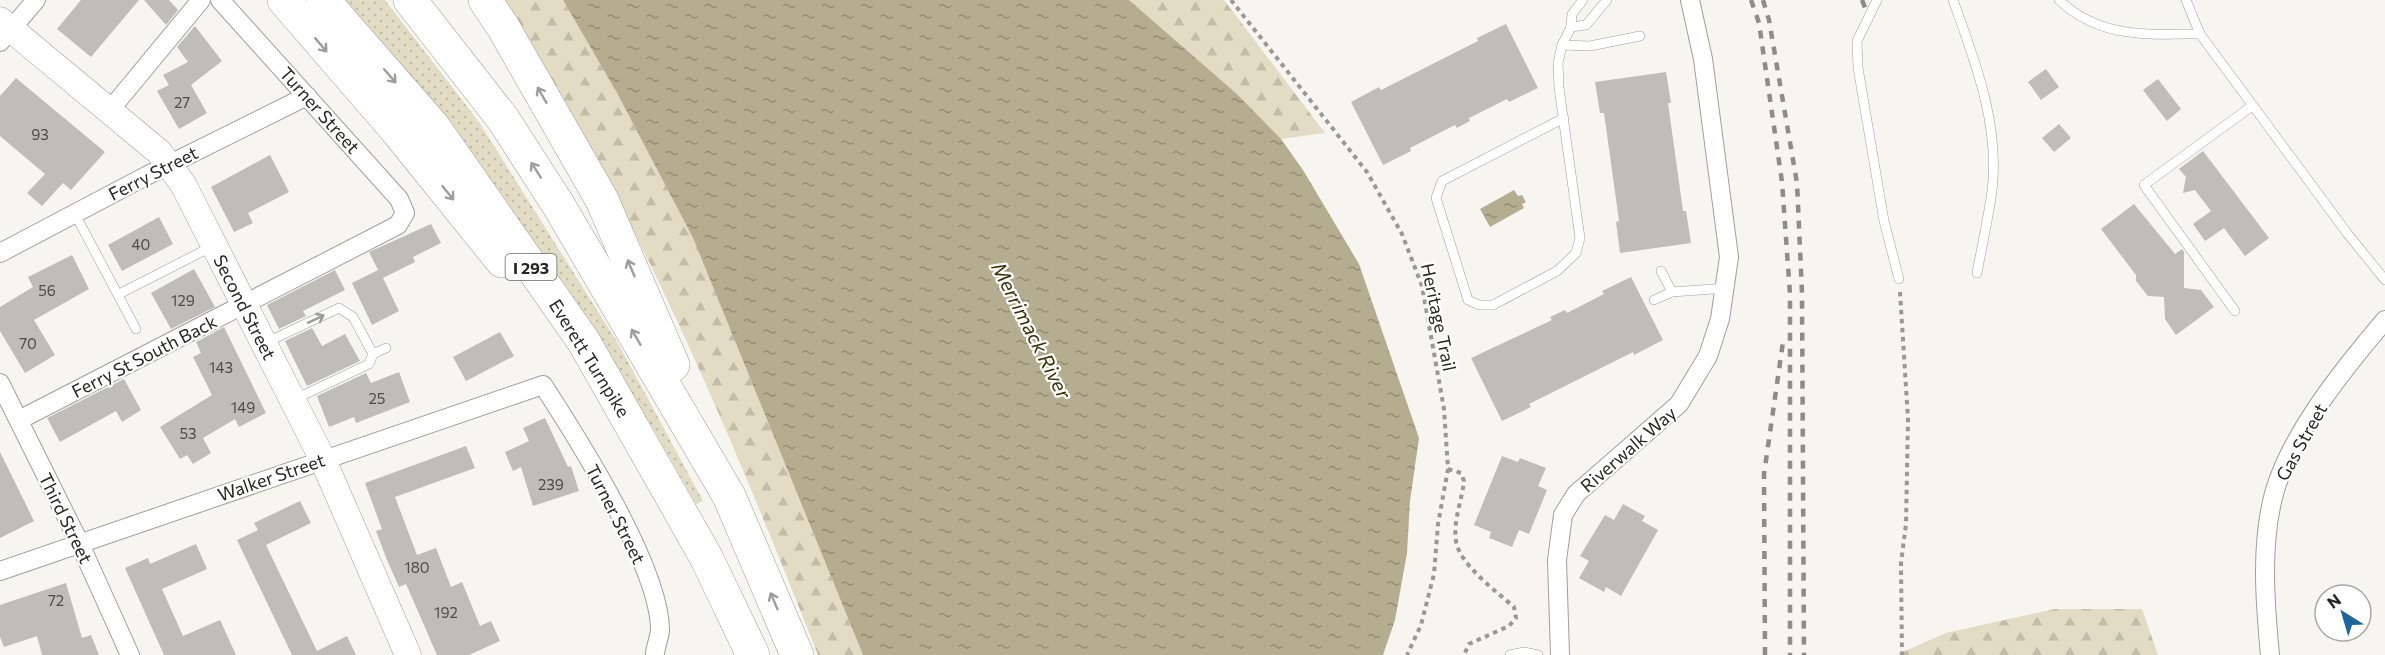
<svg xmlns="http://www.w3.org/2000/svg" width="2385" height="655" viewBox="0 0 2385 655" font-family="Commissioner,sans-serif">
<defs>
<pattern id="grass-dots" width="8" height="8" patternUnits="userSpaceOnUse" patternTransform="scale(1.5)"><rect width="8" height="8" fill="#e2dcc4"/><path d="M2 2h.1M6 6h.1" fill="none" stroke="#c2bda8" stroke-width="1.8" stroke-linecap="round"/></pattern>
<pattern id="forest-firs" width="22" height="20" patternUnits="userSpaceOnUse" patternTransform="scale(1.5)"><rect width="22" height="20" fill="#e2dcc4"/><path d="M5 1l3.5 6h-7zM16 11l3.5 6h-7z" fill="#c2bda8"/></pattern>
<pattern id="water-ripples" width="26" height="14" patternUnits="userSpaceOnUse" patternTransform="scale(1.5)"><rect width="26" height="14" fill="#b4ad90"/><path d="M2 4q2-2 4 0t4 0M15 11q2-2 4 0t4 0" fill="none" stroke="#928d75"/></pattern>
</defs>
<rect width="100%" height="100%" fill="#f6f5f0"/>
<path fill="url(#grass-dots)" d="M345 0H385L479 122 619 345 703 501 696 504 654 430 531 238Z"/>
<g fill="url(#forest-firs)">
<path d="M501 0H563L617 93 693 238 863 655H818C729 430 635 203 501 0Z"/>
<path d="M1129 0H1224L1325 133 1281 139 1237 94Z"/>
<path d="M2054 609H2142L2158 655H1896L1946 633Z"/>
</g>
<g fill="url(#water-ripples)">
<path d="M563 0H1129L1237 94 1281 139 1303 170 1359 264 1419 438 1410 501 1407 553 1395 620 1383 655H863L693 238 617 93Z"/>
<path d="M1514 190 1518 196 1522 195 1526 202 1522 204 1524 208 1490 227 1480 209Z"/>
</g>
<g fill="#bebdb8">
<path d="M81 0H139L91 57 57 29Z"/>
<path d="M144 0H169L178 10 166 25Z"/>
<path d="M1506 24 1538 88 1509 102 1507 99 1469 118 1470 121 1457 128 1455 125 1410 148 1411 151 1383 165 1351 102 1379 87 1381 90 1478 41 1477 38Z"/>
<path d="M195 26 222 61 191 85 207 113 179 129 157 91 169 85 163 75 188 62 177 47Z"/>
<path d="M2046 69 2059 87 2041 100 2028 82Z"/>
<path d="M1666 72 1671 103H1668L1683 211H1686L1691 243 1620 253 1616 222 1619 221 1611 163 1604 113H1600L1595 82Z"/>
<path d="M16 78 105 152 71 190 63 183 42 206 27 193 45 174 0 136V96Z"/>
<path d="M2158 79 2181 109 2167 121 2143 90Z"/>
<path d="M2059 124 2071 138 2054 152 2042 138Z"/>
<path d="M2203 151 2269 238 2245 256 2224 228 2205 241 2193 224 2211 211 2195 190 2183 193 2186 177 2179 169Z"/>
<path d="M270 155 289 192 248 213 253 223 234 232 211 187Z"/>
<path d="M2134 204 2175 254 2182 249 2184 252V288L2201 290 2214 307 2176 335 2165 319 2164 297 2148 296 2136 281V275L2101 229Z"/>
<path d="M159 217 173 244 122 271 108 245Z"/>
<path d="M431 224 441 243 413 257 415 262 383 278 399 311 372 325 352 283 378 270 369 252Z"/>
<path d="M72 255 89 289 34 320 55 355 25 373 0 331V307L33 287 28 277Z"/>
<path d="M194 269 215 307 171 329 151 293Z"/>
<path d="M335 270 345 290 303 311 306 316 279 329 267 305Z"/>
<path d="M1631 277 1663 340 1634 355 1633 352 1529 404 1531 407 1502 421 1471 358 1552 320 1550 317 1565 310 1567 313 1604 294 1602 291Z"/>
<path d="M224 327 266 413 239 427 235 419 203 438 211 453 193 464 187 455 180 459 160 427 212 395 193 357 201 353 196 342Z"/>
<path d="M312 328 322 346 345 334 360 361 307 386 285 341Z"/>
<path d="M500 332 514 356 466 381 453 357Z"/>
<path d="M399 372 410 402 356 423 354 417 329 427 317 396 366 373 371 383Z"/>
<path d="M124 379 141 410 122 422 116 411 60 442 47 418Z"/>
<path d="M545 418 568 467 571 466 579 491 533 506 521 467 513 471 505 452 529 441 523 428Z"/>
<path d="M466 446 475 468 395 497 417 555 436 548 451 587 462 582 480 626 491 621 500 641 469 655H437L406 584 399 587 387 560 376 531 382 529 365 483Z"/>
<path d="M0 452 34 521 0 538Z"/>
<path d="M1502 456 1518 462 1520 458 1546 468 1538 486 1547 490 1529 534 1519 530 1512 547 1489 538 1491 532 1474 525Z"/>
<path d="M300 501 311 523 266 545 317 651 347 636 356 655H292L237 540 258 530 254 523Z"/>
<path d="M1623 504 1645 516 1642 521 1658 530 1621 596 1606 587 1604 592 1579 578 1589 561 1580 556 1605 515 1614 520Z"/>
<path d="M196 544 207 569 162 589 183 636 220 620 236 655H164L125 568 148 558 150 564Z"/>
<path d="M66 583 82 638 91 635 99 655H42L37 636 4 647 0 637V605Z"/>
</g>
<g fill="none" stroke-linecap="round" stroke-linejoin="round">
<g stroke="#a09f9b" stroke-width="10">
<g id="lane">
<path d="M1583 0 1572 14 1571 27 1586 25 1607 0"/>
<path d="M1877 0 1857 41 1858 68 1884 221 1899 279"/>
<path d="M1953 0C1975 61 2000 125 1992 191 1988 219 1982 246 1977 273"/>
<path d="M2059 0C2100 39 2147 34 2200 34"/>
<path d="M2186 0 2200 34 2347 233 2385 280"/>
<path d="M1562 45 1590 46 1640 36"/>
<path d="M1564 118 1442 181 1436 198 1468 300 1479 305H1493L1557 271 1576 253 1580 238 1559 88 1558 63 1562 45 1571 27"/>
<path d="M75 214 136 329"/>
<path d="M1661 271 1672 292 1727 288"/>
<path d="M119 294 213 246"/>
<path d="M1654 300 1672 292"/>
<path d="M2235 311 2144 185 2252 106"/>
<path d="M265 343 339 308 353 317 373 354 369 364 293 400"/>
<path d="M373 354 386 348"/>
<path d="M1510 655 1524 652 1538 655"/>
</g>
</g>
<g stroke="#a09f9b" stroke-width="20">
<g id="street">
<path d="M0 42 36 0"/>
<path d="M110 110 201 0"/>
<path d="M0 253 146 176 307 96"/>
<path d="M0 383 79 542 130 655"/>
<path d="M19 420 398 225 405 213 399 199 220 0"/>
<path d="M0 571 543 385C578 439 661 569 660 631 659 638 656 646 655 653"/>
<path d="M1560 655 1557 560 1563 515 1576 494 1679 404 1708 356 1720 319 1729 257 1703 59 1690 0"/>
<path d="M2270 655C2265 602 2260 542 2275 490 2293 431 2345 367 2385 320"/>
</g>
</g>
<g stroke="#a09f9b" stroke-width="27">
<path id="secondary" d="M0 20 159 152 183 184 323 460 408 655"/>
</g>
<g stroke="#a09f9b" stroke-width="34">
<g id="highway">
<path d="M284 0 398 132 502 261"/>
<path d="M323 0 433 126 584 342 706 557 753 655"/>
<path d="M410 0 503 119 559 206 729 496 797 655"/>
<path d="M485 0 503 27 602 200 673 365"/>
</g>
</g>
<g stroke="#989894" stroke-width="4" stroke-dasharray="4.5 4.5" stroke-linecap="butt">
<path d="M1231 0 1367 172 1402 234 1422 286 1444 409 1448 469 1438 524 1434 574 1421 625 1407 655"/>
<path d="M1900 292 1908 419 1906 524 1901 563 1902 655"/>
<path d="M1448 469 1461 473 1464 481C1462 500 1453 521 1456 541 1459 564 1497 592 1514 607L1516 618 1509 626 1469 644 1464 655"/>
</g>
<use href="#lane" stroke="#fff" stroke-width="9"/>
<use href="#street" stroke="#fff" stroke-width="18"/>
<use href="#secondary" stroke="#fff" stroke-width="26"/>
<use href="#highway" stroke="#fff" stroke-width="33"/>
<g stroke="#8c8c88" stroke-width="4.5" stroke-dasharray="8 8" stroke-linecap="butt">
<path d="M1751 0 1759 23 1782 182 1790 294V655"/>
<path d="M1763 0 1769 20 1797 183 1802 293 1804 655"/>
<path d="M1862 0 1866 10"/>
<path d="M1765 655 1764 474 1783 342"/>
</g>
</g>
<defs><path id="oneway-shaft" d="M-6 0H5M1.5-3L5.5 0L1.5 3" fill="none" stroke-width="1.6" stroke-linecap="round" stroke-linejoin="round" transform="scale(1.5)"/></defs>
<g stroke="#9d9d9c">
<use href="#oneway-shaft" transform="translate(321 45) rotate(50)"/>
<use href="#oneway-shaft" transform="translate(390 76) rotate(49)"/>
<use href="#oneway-shaft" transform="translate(542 95) rotate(-120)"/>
<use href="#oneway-shaft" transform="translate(536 170) rotate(-123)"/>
<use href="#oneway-shaft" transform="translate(448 193) rotate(51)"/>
<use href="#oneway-shaft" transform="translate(631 268) rotate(-113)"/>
<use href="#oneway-shaft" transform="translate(316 319) rotate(-25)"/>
<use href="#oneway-shaft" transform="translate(636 337) rotate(-120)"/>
<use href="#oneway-shaft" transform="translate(774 601) rotate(-113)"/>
</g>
<g text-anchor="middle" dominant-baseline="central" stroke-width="4.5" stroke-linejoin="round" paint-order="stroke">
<g font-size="15" fill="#4c4c49">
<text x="182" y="102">27</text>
<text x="40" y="134">93</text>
<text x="141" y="244">40</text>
<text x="47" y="290">56</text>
<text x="183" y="300">129</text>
<text x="28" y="343">70</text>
<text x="221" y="367">143</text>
<text x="377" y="398">25</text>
<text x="243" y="407">149</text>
<text x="188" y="433">53</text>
<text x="551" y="484">239</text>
<text x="417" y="567">180</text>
<text x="56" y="600">72</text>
<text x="446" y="612">192</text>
</g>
<rect fill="#fff" stroke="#676766" stroke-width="1.5" x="505.5" y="254" width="51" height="26" rx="4.5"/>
<g font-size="16" font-weight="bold" fill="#262624">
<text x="531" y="267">I 293</text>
</g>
<g font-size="18" fill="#262624" stroke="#fff">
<text transform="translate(320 110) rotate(48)">Turner Street</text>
<text transform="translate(153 173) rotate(-27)">Ferry Street</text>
<text transform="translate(245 307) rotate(63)">Second Street</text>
<text transform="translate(1439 317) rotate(78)">Heritage Trail</text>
<text transform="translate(144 356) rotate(-27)">Ferry St South Back</text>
<text transform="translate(590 358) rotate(58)">Everett Turnpike</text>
<text transform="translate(2301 442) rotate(-61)">Gas Street</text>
<text transform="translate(1628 449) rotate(-41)">Riverwalk Way</text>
<text transform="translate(271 477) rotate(-19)">Walker Street</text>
<text transform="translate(616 514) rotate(63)">Turner Street</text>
<text transform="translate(66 518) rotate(64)">Third Street</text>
</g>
<g font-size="20" font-style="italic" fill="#3a3009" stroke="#fff">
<text transform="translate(1032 330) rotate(63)">Merrimack River</text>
</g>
</g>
<g transform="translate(2343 613) rotate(323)"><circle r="28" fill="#ffffff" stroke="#a8a8a7" stroke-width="1.5"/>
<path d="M0-4.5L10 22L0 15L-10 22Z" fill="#1e659a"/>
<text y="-9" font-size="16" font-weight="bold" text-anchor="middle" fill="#262624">N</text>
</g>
</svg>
